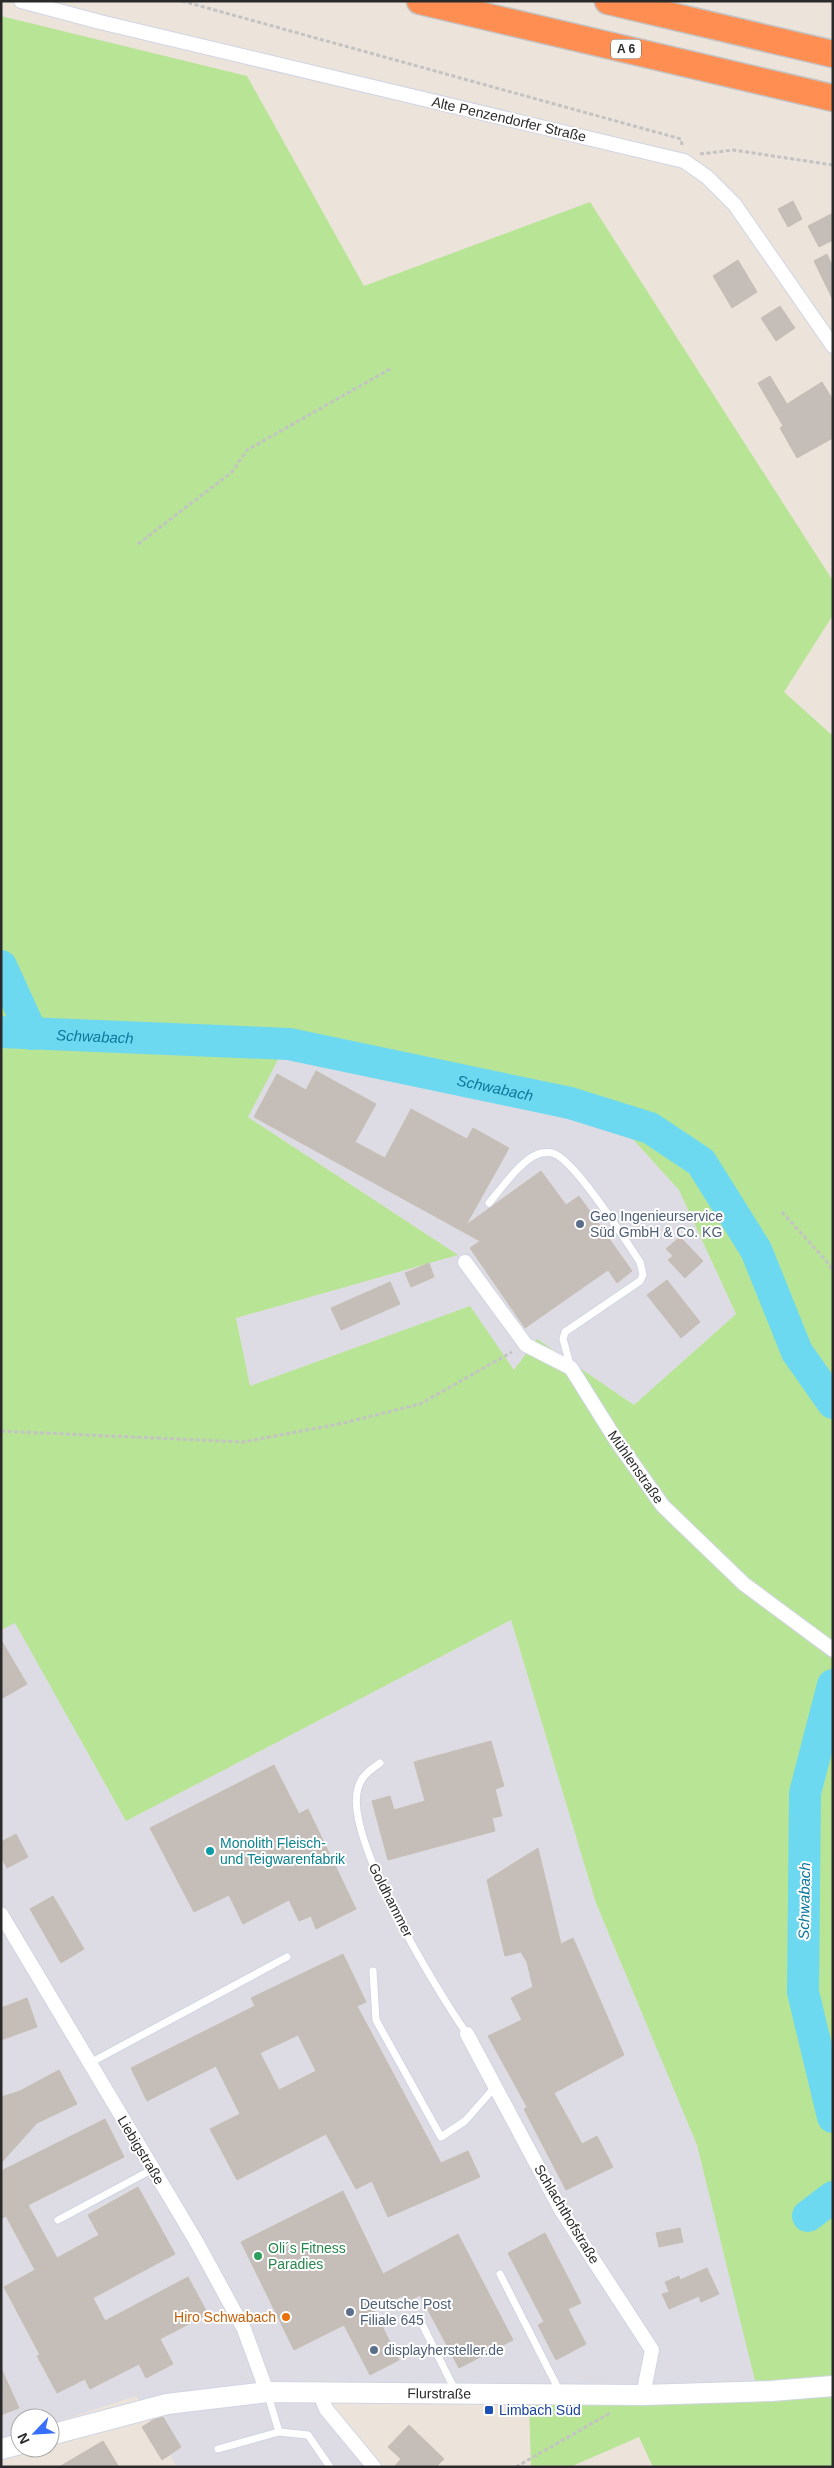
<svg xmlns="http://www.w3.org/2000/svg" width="834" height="2468" viewBox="0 0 834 2468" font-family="Arial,sans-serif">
<rect width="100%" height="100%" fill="#ece3db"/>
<g fill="#dddce4">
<path d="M281 1054 621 1126 679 1190 736 1314 634 1405 537 1339 514 1371 470 1306 250 1386 236 1318 458 1255 248 1117Z"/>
<path d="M511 1620 596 1903 697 2145 760 2398 312 2399 369 2467H177L136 2396 50 2424V2418H20V2434L1 2440V1630L15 1622 126 1821Z"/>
</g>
<path fill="#b8e496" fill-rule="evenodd" d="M1 16 247 76 364 286 590 202 833 581V615L784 692 833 736V2467H653L639 2437 570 2467H531L529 2400 759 2397 697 2145 596 1903 511 1620 126 1821 15 1623 1 1630ZM281 1054 621 1126 679 1190 736 1314 634 1405 537 1339 514 1370 470 1306 250 1386 236 1318 458 1255 248 1117Z"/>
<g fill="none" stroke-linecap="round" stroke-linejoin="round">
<g stroke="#6cd9f0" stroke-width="32">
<path d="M1 966 32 1034"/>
<path id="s1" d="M1 1032 289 1044 570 1103 650 1128 701 1162 756 1250 797 1352 833 1403"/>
<path d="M833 1685 805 1793 803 1992 833 2117"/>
<path d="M808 2216 833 2197"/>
</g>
</g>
<g fill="#c4bdb8" stroke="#c7bfb5" fill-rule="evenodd">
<path d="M793 201 802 219 788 227 778 209Z"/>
<path d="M833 213V240L819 247 808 226Z"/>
<path d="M827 254 833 267V300L814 261Z"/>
<path d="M738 260 757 292 732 308 713 276Z"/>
<path d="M780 306 795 328 776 341 761 318Z"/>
<path d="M770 376 787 404 822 382 833 400V438L797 458 780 428 783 426 758 383Z"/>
<path d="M316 1071 376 1104 355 1142 385 1158 411 1109 467 1139 473 1128 509 1148 466 1225 541 1171 566 1205 579 1196 632 1271 617 1283 608 1270 525 1328 470 1248 480 1241 254 1117 277 1074 306 1090Z"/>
<path d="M680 1237 703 1261 685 1278 668 1260 673 1256 666 1249Z"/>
<path d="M429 1263 434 1277 411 1287 405 1273Z"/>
<path d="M667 1280 700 1322 681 1338 647 1295Z"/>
<path d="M390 1282 400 1304 341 1330 331 1308Z"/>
<path d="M1 1640 27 1684 1 1699Z"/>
<path d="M491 1741 504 1786 495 1789 502 1816 492 1818 495 1831 388 1860 372 1801 390 1796 394 1810 425 1801 414 1762Z"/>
<path d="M274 1765 299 1814 308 1809 356 1909 316 1929 311 1916 299 1921 289 1900 243 1924 229 1895 194 1912 150 1828Z"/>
<path d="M16 1834 28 1857 7 1868 1 1857V1842Z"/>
<path d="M538 1848 561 1944 573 1938 624 2055 554 2093 582 2144 597 2136 613 2167 566 2190 524 2109 527 2107 488 2036 522 2020 511 1998 533 1987 527 1962 521 1952 505 1956 487 1880Z"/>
<path d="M53 1896 84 1949 61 1963 30 1909Z"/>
<path d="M343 1954 366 2002 357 2006 441 2163 468 2151 480 2177 388 2217 372 2181 356 2189 326 2134 237 2180 210 2129 240 2114 216 2066 147 2101 131 2068 255 2006 251 1998ZM298 2035 316 2071 279 2090 260 2053Z"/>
<path d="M27 1998 37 2027 1 2040V2008Z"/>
<path d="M59 2070 77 2104 37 2123 1 2163V2097L20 2091Z"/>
<path d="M105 2119 124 2157 28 2205 57 2258 99 2235 88 2215 138 2187 175 2254 93 2298 105 2321 188 2277 208 2314 160 2339 173 2364 146 2378 139 2364 90 2389 85 2379 57 2393 37 2356 40 2355 4 2287 35 2270 6 2216 1 2219V2171Z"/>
<path d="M343 2191 383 2274 458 2234 513 2340 459 2368 420 2295 405 2303 402 2296 374 2310 399 2360 370 2375 344 2325 294 2350 241 2242Z"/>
<path d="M680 2228 683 2242 659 2247 656 2233Z"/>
<path d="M545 2233 581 2303 568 2309 586 2344 556 2360 538 2325 544 2322 508 2253Z"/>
<path d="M707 2268 719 2294 701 2302 699 2296 669 2309 662 2294 669 2292 665 2282 679 2276 680 2280Z"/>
<path d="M1 2368 19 2408 1 2415Z"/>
<path d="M163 2417 181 2447 162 2460 142 2427 153 2420Z"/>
<path d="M409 2425 444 2459 436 2467H394L401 2459 388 2447Z"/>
<path d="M103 2441 119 2467H59Z"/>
</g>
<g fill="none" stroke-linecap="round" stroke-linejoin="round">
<g stroke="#d0d5e3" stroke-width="9">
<g id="lane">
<path d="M489 1203C501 1189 523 1157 541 1153 544 1153 549 1152 552 1153 573 1157 626 1241 640 1262L643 1275 640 1281 565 1332 563 1339 571 1368"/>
<path d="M380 1763C370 1770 361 1776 358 1788 343 1837 437 1991 467 2034"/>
<path d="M373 1971 376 2020 441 2137 465 2121 495 2087"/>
<path d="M90 2063 287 1957"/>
<path d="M58 2220 153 2169"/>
<path d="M500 2274 560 2392"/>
<path d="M418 2316 456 2392"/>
<path d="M268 2395 279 2432 308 2435 330 2467"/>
<path d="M218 2449 279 2432"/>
</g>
</g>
<g stroke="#d0d5e3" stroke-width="16">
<g id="street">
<path d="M21 1 100 22 684 161 707 177 735 205 833 346"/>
<path d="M465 1262 526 1345 571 1368 616 1440 663 1506 744 1584 833 1650"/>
<path d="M1 1914 196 2241 244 2329 267 2392"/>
<path d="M467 2034 561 2210 652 2350 643 2395"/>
<path d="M320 2394 326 2409 374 2467"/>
</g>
</g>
<g stroke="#d0d5e3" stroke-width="22">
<g id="secondary">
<path id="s2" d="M50 2435 167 2404 267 2392 643 2395 771 2391 833 2386"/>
<path d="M1 2449 20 2444"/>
</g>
</g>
<g stroke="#c3c3c3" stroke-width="29">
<g id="highway">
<path d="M420 1 833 98"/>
<path d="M608 1 833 54"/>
</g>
</g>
<g stroke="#c3c3c3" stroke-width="3" stroke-dasharray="4 2.5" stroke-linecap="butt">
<path d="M182 1 681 139 682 145"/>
<path d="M700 154 733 150 833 165"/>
<path d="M138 544 232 472 247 450 390 369"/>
<path d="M782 1212 829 1264 833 1272"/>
<path d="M1 1431 243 1442 344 1423 420 1404 512 1352"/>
<path d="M516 2467 610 2413"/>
</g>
<use href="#lane" stroke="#fff" stroke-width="7"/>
<use href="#street" stroke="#fff" stroke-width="14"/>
<use href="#secondary" stroke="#fff" stroke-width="20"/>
<use href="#highway" stroke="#ff8e53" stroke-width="26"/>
</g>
<g fill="#5c6f8a" stroke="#fff" stroke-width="2">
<circle cx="580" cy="1224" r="5"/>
<circle cx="350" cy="2312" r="5"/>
<circle cx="374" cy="2350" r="5"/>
</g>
<circle fill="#0f9aa8" stroke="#fff" stroke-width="2" cx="210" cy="1851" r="5"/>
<circle fill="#2e9e5b" stroke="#fff" stroke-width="2" cx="258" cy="2256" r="5"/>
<circle fill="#e8710a" stroke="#fff" stroke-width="2" cx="286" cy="2317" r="5"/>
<rect fill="#1a4fb4" stroke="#fff" stroke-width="2" x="484" y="2405" width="10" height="10" rx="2.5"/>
<g text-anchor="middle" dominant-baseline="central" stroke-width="4" stroke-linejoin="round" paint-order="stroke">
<rect fill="#fff" stroke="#6a6a6a" stroke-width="1" x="611" y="39.5" width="30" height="19" rx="4"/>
<g font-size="12" font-weight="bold" fill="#2a2a2a">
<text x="626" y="49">A 6</text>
</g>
<g font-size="14" fill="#2a2a2a" stroke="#fff">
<text transform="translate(509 119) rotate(13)">Alte Penzendorfer Straße</text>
<text transform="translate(636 1467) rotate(55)">Mühlenstraße</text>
<text transform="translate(391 1900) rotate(63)">Goldhammer</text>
<text transform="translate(141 2150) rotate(59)">Liebigstraße</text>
<text transform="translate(567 2214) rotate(59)">Schlachthofstraße</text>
<text stroke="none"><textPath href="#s2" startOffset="394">Flurstraße</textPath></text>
</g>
<g font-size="14" fill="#4e5e75" stroke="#fff" text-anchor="start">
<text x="590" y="1216">Geo Ingenieurservice<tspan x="590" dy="16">Süd GmbH &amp; Co. KG</tspan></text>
<text x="360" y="2304">Deutsche Post<tspan x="360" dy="16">Filiale 645</tspan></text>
<text x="384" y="2350">displayhersteller.de</text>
</g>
<g font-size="14" fill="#0d838f" stroke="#fff" text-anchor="start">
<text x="220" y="1843">Monolith Fleisch-<tspan x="220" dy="16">und Teigwarenfabrik</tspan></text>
</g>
<g font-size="14" fill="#27864d" stroke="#fff" text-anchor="start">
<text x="268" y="2248">Oli´s Fitness<tspan x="268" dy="16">Paradies</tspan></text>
</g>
<g font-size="14" fill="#c56008" stroke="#fff" text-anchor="end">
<text x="276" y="2317">Hiro Schwabach</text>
</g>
<g font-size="14" fill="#164399" stroke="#fff" text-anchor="start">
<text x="499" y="2410">Limbach Süd</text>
</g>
<g font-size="15" font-style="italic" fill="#0b779c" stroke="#fff">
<text stroke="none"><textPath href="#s1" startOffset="94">Schwabach</textPath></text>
<text stroke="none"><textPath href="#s1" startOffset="499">Schwabach</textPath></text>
<text transform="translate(804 1901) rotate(-89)">Schwabach</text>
</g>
</g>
<rect width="834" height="2468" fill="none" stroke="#2a2a2a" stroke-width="5"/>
<g transform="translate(35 2433) rotate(245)"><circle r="24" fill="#ffffff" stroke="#aaaaaa"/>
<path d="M0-4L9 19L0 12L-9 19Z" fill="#386efc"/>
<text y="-8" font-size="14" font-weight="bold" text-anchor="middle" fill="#2a2a2a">N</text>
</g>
</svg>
